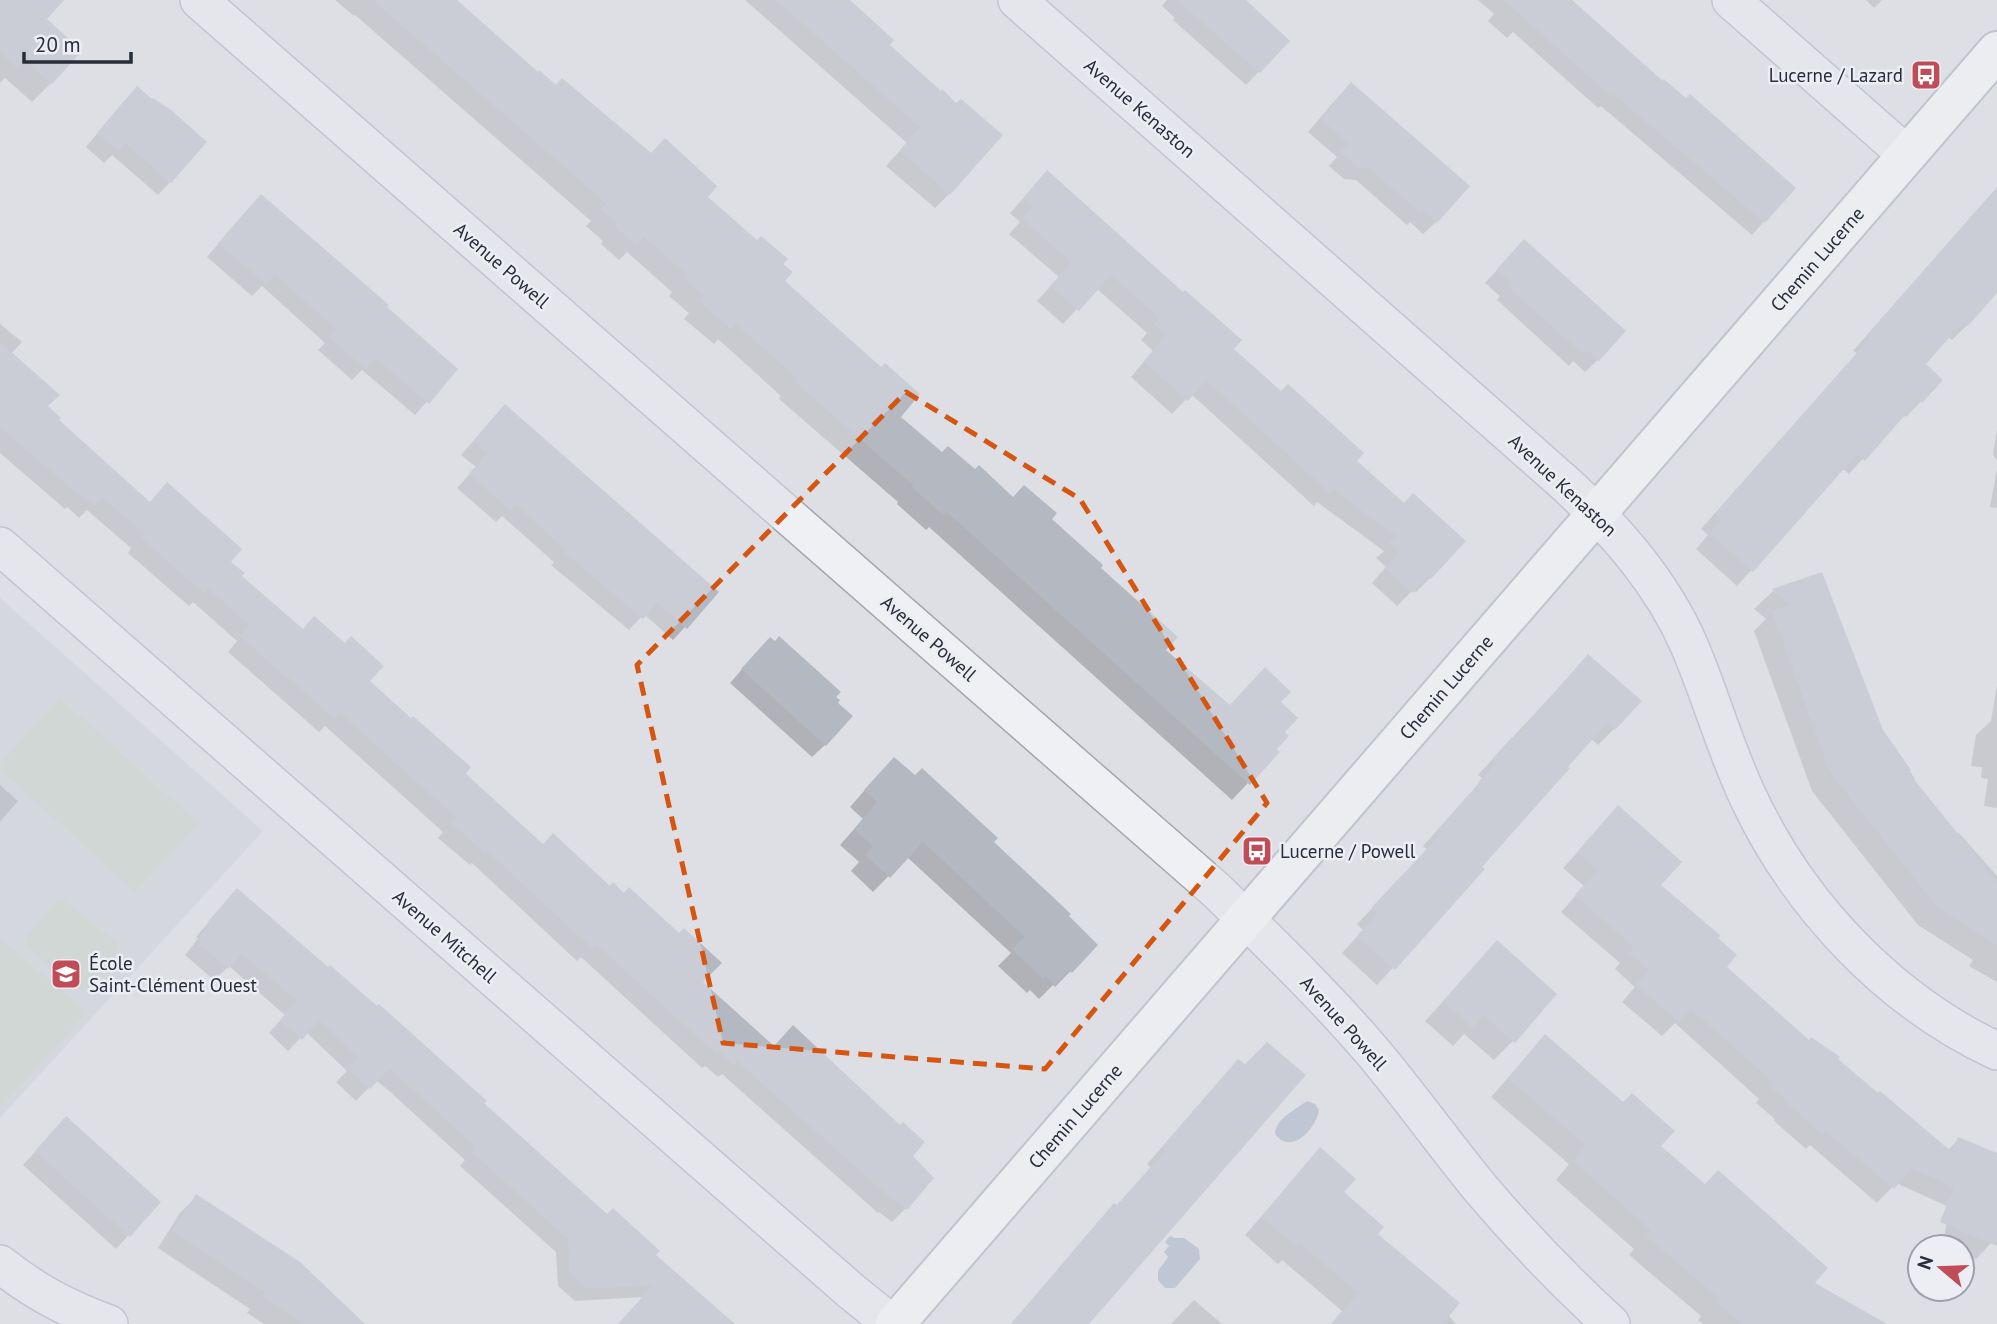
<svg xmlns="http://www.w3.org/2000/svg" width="1997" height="1324" viewBox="0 0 1997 1324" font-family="'PT Sans',sans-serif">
<rect width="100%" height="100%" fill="#dddfe5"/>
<path fill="#cbcfd6" d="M0 598 263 831 0 1118Z"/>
<g fill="#c2cebe">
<path d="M60 698 198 823 135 892 0 769V764Z"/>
<path d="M63 900 120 945 119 949 85 990 78 989 29 948 26 942 28 935 57 901Z"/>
<path d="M1 939 87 1012 0 1109V941Z"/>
</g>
<g fill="#9bacc2">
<path d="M1307 1101 1315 1104 1319 1110C1316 1129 1291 1156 1275 1134 1276 1118 1295 1110 1307 1101Z"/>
<path d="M1170 1236 1175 1238H1184L1199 1249 1200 1259 1175 1288H1165L1158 1280V1271L1168 1257 1164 1252 1169 1246 1165 1242Z"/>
</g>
<g fill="#0003">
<path d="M0 0H39L44 19 51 83 32 102 5 78 0 83Z"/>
<path d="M335 0H455L538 74 705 197 781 264 783 281 898 417 942 454 975 471 1013 499 1050 519 1099 568 1163 650 1229 707 1279 702 1282 732 1248 783 1232 800 929 527 926 530 897 504 898 502 779 399 781 396 718 339 714 344 684 319 689 313 669 296 672 292 627 252 619 260 601 244 603 241 586 226 591 221 355 15 354 16Z"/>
<path d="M745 0H846L888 45 956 106 949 194 935 208 886 166 907 143Z"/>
<path d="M1167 0H1243L1288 41 1246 85 1173 20 1175 18 1162 6Z"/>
<path d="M1478 0H1570L1663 83 1794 188 1752 235 1601 106 1598 108 1513 32 1507 38 1488 21 1494 14Z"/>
<path d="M1866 0H1882L1874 8Z"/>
<path d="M1338 97 1436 222 1423 234 1410 222 1407 225 1356 180 1344 179 1329 166 1337 157 1308 132Z"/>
<path d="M124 101 170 182 158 195 112 155 104 163 86 147Z"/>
<path d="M1047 172 1231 349 1354 461 1430 578 1416 592 1413 590 1397 606 1372 583 1386 567 1376 558 1384 551 1317 502 1314 506 1191 394 1172 414 1131 377 1153 351 1141 340 1147 333 1096 288 1063 324 1037 301 1059 277 1009 234 1020 222 1010 213Z"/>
<path d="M1997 197V290L1967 325 1952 340 1948 336 1924 364 1941 380 1906 417 1903 414 1849 474 1842 468 1737 586 1696 549 1708 535 1701 529 1857 353 1853 351 1979 208Z"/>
<path d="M248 209 384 308 455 370 415 415 362 370 352 380 318 350 325 343 262 286 252 296 207 257Z"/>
<path d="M1512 254 1598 360 1585 372 1573 361 1569 366 1497 300 1500 296 1485 283Z"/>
<path d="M0 324 22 342 11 354 56 421 149 503 167 485 240 576 302 631 367 682 463 774 542 845 773 1048 910 1156 906 1208 892 1222 879 1212 878 1213 722 1074 718 1077 705 1066 702 1068 581 957 577 961 472 863 470 865 438 838 443 832 325 726 319 732 228 652 237 641 193 602 189 606 128 553 131 548 87 510 79 518 67 507 65 509 0 453Z"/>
<path d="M493 419 717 592 673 640 644 614 629 630 551 565 554 562 502 516 496 522 457 488 476 467 461 455Z"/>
<path d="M1997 429V461L1993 454Z"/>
<path d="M1997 469V508L1990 507Z"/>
<path d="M1821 574 1881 731 1915 779 1912 781 1957 835 1959 833 1997 876V982L1969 966 1973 960 1918 925 1812 791 1754 631 1766 619 1754 609 1773 591Z"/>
<path d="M758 651 834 697 836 703 825 745 812 757 730 683Z"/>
<path d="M1573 672 1614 729 1598 745 1590 738 1479 867 1482 870 1377 985 1342 953 1363 930 1357 924 1428 850 1423 846 1473 791 1482 778 1478 775Z"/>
<path d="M1997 685V808L1984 806 1988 779 1981 778 1982 767 1971 766 1976 735 1991 721Z"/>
<path d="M879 774 991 842 1096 945 1055 987 1053 985 1039 999 1030 990 1027 993 998 966 1011 953 907 857 873 892 851 871 859 862 840 845 863 819 850 807Z"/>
<path d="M0 785 18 801 0 822Z"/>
<path d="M1618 808 1659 885 1715 938 1725 967 1809 1042 1836 1059 1947 1151 1959 1139 1997 1155V1229L1991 1243 1976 1259 1962 1253V1247L1943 1245 1949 1207 1896 1183 1877 1203 1810 1145 1806 1149 1774 1121 1775 1119 1756 1103 1759 1099 1675 1023 1662 1036 1622 1002 1635 987 1615 969 1620 963 1561 912 1584 886 1563 868Z"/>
<path d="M225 903 482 1103 607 1216 654 1255 732 1324H619L643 1297 575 1301 558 1286 556 1252 460 1166 465 1160 388 1090 376 1080 356 1101 336 1082 347 1071 306 1032 288 1051 269 1033 285 1015 229 966 214 980 185 955 198 939 196 937Z"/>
<path d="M1497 943 1513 1041 1494 1060 1464 1034 1453 1046 1425 1021Z"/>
<path d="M1545 1037 1659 1147 1812 1283 1883 1324H1703L1698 1320 1701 1316 1629 1255 1634 1249 1556 1180 1569 1164 1491 1097Z"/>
<path d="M1223 1077 1087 1324H1011L1099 1221 1116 1207 1151 1168 1147 1164Z"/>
<path d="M54 1131 159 1202 116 1249 23 1165Z"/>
<path d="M1320 1150 1341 1192 1456 1324H1331L1342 1311 1282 1260 1278 1264 1245 1235Z"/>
<path d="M196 1197 355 1324H264L247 1313 250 1309 158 1248 180 1213Z"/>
<path d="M1194 1300 1222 1324H1171Z"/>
</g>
<g fill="#b4b9c1">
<path d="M0 0H64L47 19 82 51 52 84 25 60 17 68 0 52Z"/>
<path d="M373 0H457L538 72 539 70 556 85 562 78 651 153 665 138 717 186 708 197 757 240 761 236 788 259 783 264 793 272 785 281 881 367 885 363 920 394 901 417 942 452 948 446 975 469 979 465 1013 497 1024 485 1057 513 1052 519 1103 565 1101 568 1178 637 1166 650 1230 705 1265 667 1291 692 1281 702 1298 718 1285 732 1289 736 1277 749 1280 752 1250 785 947 512 943 515 912 487 913 485 794 381 797 378 736 324 731 329 699 301 704 296 684 278 687 275 644 236 636 245 616 227 618 224 601 209 606 203Z"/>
<path d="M776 0H850L894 40 890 45 941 91 942 89 956 103 961 99 1003 135 950 195 900 150 920 127Z"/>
<path d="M1177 0H1246L1290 41 1260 73Z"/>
<path d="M1504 0H1572L1663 81 1664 79 1686 98 1690 94 1796 188 1765 223 1614 94 1612 97Z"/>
<path d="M1351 82 1470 186 1437 223 1423 210 1421 213 1369 168 1357 167 1340 152 1349 144 1320 118Z"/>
<path d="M137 86 152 99 153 98 171 110 207 142 171 183 125 143 118 151 97 133Z"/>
<path d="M1047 170 1183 292 1185 290 1242 340 1234 349 1281 391 1288 384 1364 453 1357 461 1404 503 1413 493 1466 541 1431 579 1428 576 1413 593 1385 568 1399 552 1389 543 1396 536 1333 489 1330 493 1206 380 1188 401 1144 361 1166 335 1154 325 1160 318 1111 275 1079 311 1050 286 1072 262 1022 219 1033 207 1023 198Z"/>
<path d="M1997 187V293L1968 326 1963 322 1926 364 1943 380 1922 403 1918 400 1865 461 1857 454 1753 572 1710 533 1722 519 1715 514 1870 338 1867 335Z"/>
<path d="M261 194 389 305 387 307 458 369 429 404 376 358 366 369 329 337 336 329 275 274 266 284 218 243Z"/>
<path d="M1524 239 1626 331 1599 361 1587 350 1583 354 1508 287 1511 283 1497 269Z"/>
<path d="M0 342 60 395 48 406 61 418 59 420 150 502 167 482 242 549 231 562 245 573 242 576 303 629 314 616 345 643 351 636 384 666 370 681 411 718 413 716 471 767 466 774 543 844 553 833 610 886 613 882 624 893 629 887 679 933 684 928 722 963 703 982 774 1046 793 1025 900 1125 903 1122 925 1142 913 1156 934 1178 907 1210 895 1199 893 1200 737 1061 733 1065 720 1052 717 1055 596 944 592 948 487 851 485 853 451 823 456 817 340 713 334 719 288 677 287 678 240 636 250 626 208 588 204 593 141 538 144 533 102 497 94 505 82 494 80 496 0 427Z"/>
<path d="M505 404 719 592 687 629 657 602 643 619 563 551 565 549 515 504 510 510 469 474 487 453 473 441Z"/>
<path d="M1822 572 1883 730 1911 770 1908 772 1997 882V945L1937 907 1830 772 1772 611 1790 605 1772 589Z"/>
<path d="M779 636 841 692 836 697 840 700 838 703 853 716 826 746 741 669 770 637 775 641Z"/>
<path d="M1588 654 1642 701 1615 730 1607 723 1568 767 1570 768 1482 867 1485 869 1395 970 1357 936 1378 913 1372 907 1442 833 1438 829 1488 773 1496 761 1493 758 1512 737 1514 739Z"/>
<path d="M894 757 915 775 922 768 998 838 994 842 1071 914 1069 916 1098 945 1072 973 1069 970 1055 985 1046 976 1043 979 1012 949 1025 937 923 842 890 878 865 855 873 846 854 829 877 802 864 790Z"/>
<path d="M1618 805 1682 862 1661 885 1721 936 1718 938 1737 955 1727 967 1809 1040 1811 1037 1840 1057 1838 1059 1878 1093 1880 1091 1952 1152 1958 1137 1997 1153V1246L1940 1222 1954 1187 1911 1168 1894 1189 1826 1131 1823 1135 1788 1104 1789 1103 1770 1086 1773 1082 1691 1009 1679 1022 1636 985 1649 970 1629 953 1634 947 1575 895 1598 870 1577 852Z"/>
<path d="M237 888 328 967 330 965 377 1006 379 1004 487 1101 484 1103 607 1214 613 1208 660 1251 656 1255 735 1324H618L653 1285 588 1289 570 1273 568 1239 472 1152 476 1147 400 1078 389 1069 370 1089 348 1069 358 1057 319 1020 302 1040 280 1020 297 1001 241 953 228 969 196 941 210 925 207 923Z"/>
<path d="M1497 940 1557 994 1515 1043 1483 1015 1473 1028 1443 1001Z"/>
<path d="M1545 1034 1623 1102 1632 1093 1675 1131 1661 1146 1705 1184 1718 1170 1828 1268 1815 1283 1887 1324H1742L1715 1301 1718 1297 1646 1236 1651 1230 1573 1161 1586 1145 1508 1078Z"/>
<path d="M1267 1042 1306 1075 1089 1324H1011L1114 1203 1117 1205 1165 1151 1162 1147 1238 1059 1245 1064Z"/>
<path d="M66 1116 161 1202 130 1237 35 1151Z"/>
<path d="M1320 1147 1356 1179 1344 1192 1384 1227 1378 1234 1460 1303 1442 1324H1332L1358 1293 1300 1243 1297 1247 1261 1217Z"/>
<path d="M196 1194 300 1262 365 1324H305L262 1296 265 1292 172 1231Z"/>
</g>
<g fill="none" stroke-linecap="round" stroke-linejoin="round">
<g stroke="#a3a6ae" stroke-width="40">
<g id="minor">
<path d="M199 0 1216 890C1269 942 1323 994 1372 1051 1410 1096 1444 1144 1481 1189 1521 1236 1565 1282 1611 1324"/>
<path d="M1017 0 1568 486C1617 532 1662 583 1689 645 1711 696 1725 749 1749 799 1799 905 1889 1001 1997 1051"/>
<path d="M1731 0 1907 155"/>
<path d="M0 546 851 1291 892 1324"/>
<path d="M0 1264C35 1292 66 1308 109 1324"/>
</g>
</g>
<g stroke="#9da4af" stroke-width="42">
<path id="major" d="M895 1324 1997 51"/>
</g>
<use href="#minor" stroke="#eff0f4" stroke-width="37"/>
<use href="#major" stroke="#fff" stroke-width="38"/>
</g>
<path d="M0 0H1997V1324H0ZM906 392 1080 499 1267 803 1045 1069 723 1043 637 665Z" fill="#dddfe5" fill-opacity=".55" fill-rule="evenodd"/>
<path fill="none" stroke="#d55511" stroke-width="5" stroke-dasharray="14 9" stroke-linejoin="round" d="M906 392 1080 499 1267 803 1045 1069 723 1043 637 665Z"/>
<defs>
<g id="bus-square" transform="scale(1.575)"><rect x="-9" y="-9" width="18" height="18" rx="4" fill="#c04c58" stroke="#eceef3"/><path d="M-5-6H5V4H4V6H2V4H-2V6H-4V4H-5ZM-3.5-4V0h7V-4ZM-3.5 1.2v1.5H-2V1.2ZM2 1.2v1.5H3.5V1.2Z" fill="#fff"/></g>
<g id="school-square" transform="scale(1.575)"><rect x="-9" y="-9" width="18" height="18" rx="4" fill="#c04c58" stroke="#eceef3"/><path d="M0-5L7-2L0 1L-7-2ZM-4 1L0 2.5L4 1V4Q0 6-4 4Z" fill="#fff"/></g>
</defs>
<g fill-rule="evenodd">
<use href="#bus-square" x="1926" y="75"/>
<use href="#bus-square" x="1257" y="851"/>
<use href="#school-square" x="66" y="974"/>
</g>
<g text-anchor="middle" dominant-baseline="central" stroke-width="5" stroke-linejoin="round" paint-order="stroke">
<g font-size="19" fill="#282d3a" stroke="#eceef3" text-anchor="start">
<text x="1903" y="75" text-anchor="end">Lucerne / Lazard</text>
<text x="1280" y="851">Lucerne / Powell</text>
<text x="89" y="963">École<tspan x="89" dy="22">Saint-Clément Ouest</tspan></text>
</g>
<g font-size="19" fill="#282d3a" stroke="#eceef3">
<text transform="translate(1140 108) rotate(41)">Avenue Kenaston</text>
<text transform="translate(1817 259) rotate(-49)">Chemin Lucerne</text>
<text transform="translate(502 265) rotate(41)">Avenue Powell</text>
<text transform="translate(1563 485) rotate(43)">Avenue Kenaston</text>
<text transform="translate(929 638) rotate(41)">Avenue Powell</text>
<text transform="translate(1446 687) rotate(-49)">Chemin Lucerne</text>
<text transform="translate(445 936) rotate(41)">Avenue Mitchell</text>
<text transform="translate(1344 1023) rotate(48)">Avenue Powell</text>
<text transform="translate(1075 1116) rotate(-49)">Chemin Lucerne</text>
</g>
</g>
<g transform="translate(1941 1268) rotate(289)"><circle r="33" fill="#eceef3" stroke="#9ea1a9" stroke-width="2"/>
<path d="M0-5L12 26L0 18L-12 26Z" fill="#c04c58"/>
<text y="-10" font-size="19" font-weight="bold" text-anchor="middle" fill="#282d3a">N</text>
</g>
<path d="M24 52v10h107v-10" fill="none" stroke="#282d3a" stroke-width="3.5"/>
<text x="35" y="52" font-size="21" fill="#282d3a" stroke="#eceef3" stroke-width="5" paint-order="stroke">20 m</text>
</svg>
